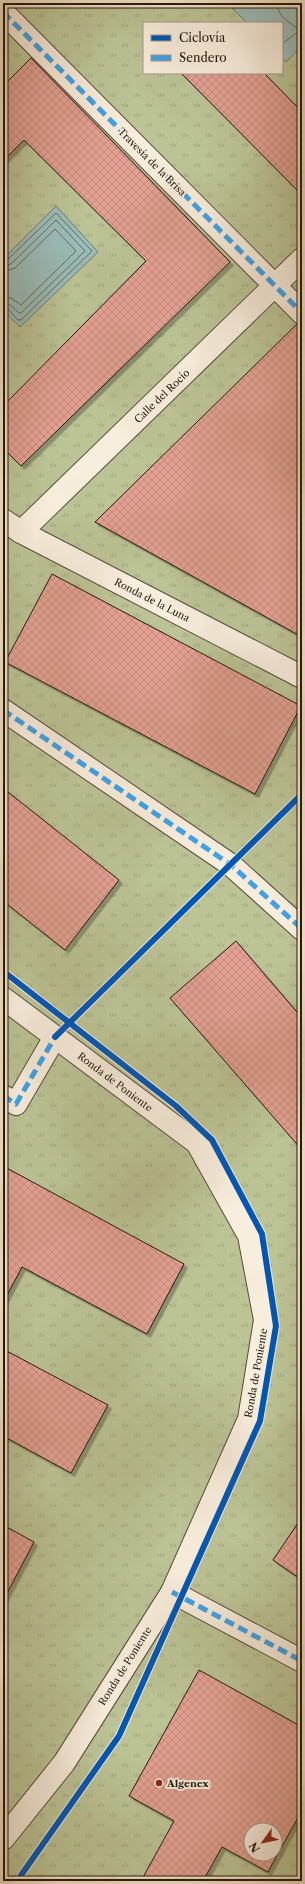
<svg xmlns="http://www.w3.org/2000/svg" width="305" height="1884" viewBox="0 0 305 1884" font-family="'Libre Caslon Text',serif">
<defs>
<pattern id="grass-tufts" width="24" height="20" patternUnits="userSpaceOnUse"><rect width="24" height="20" fill="#bcc496"/><path d="M3 7l-1-3M5 7V3M7 7l1-3M15 17l-1-3M17 17v-4M19 17l1-3" fill="none" stroke="#a1a880"/></pattern>
<pattern id="building-cross-hatch" width="8" height="8" patternUnits="userSpaceOnUse"><rect width="8" height="8" fill="#e4a193"/><path d="M0 0l8 8M0 8l8-8" fill="none" stroke="#c38a7e"/></pattern>
<filter id="shadow"><feDropShadow dx="3.5" dy="3.5" stdDeviation="0" flood-color="#0004"/></filter>
</defs>
<rect width="100%" height="100%" fill="#f4e5cb"/>
<filter id="stains"><feTurbulence type="fractalNoise" baseFrequency=".005" numOctaves="4"/><feColorMatrix values="0 0 0 0 .2 0 0 0 0 .09 0 0 0 0 .02 0 0 0 .5 -.17"/></filter>
<radialGradient id="worn" r=".72"><stop offset=".6" stop-color="#630" stop-opacity="0"/><stop offset="1" stop-color="#630" stop-opacity=".3"/></radialGradient>
<path fill="url(#grass-tufts)" stroke="#706e52" fill-rule="evenodd" d="M3 3H302V1881H3ZM144 23H282V73H144ZM251 1830H275V1854H251Z"/>
<g fill="#9cbebb" stroke="#6c7c76">
<path d="M230 3H290L302 15V45L286 62 282 58V23H247L229 5Z"/>
<path d="M56 206 98 252 20 327 3 310V259Z"/>
</g>
<g fill="none" stroke-linecap="round" stroke-linejoin="round">
<g stroke="#606b64" stroke-width="1">
<path d="M277 3C277 17 291 23 300 30L282 44"/>
<path d="M3 261 7 260 56 213 92 251 21 320H18L7 308H3"/>
<path d="M3 266 11 264 56 220 85 251 21 313H19L9 304 3 303"/>
<path d="M3 272 15 268 55 229 76 251 21 305 11 298 3 297"/>
</g>
</g>
<g fill="url(#building-cross-hatch)" stroke="#23180e" fill-rule="evenodd" filter="url(#shadow)">
<path d="M31 58 230 262 21 466 3 448V406L146 261 24 140 3 161V86Z"/>
<path d="M181 73H264L302 112V195Z"/>
<path d="M297 324 302 325V637L95 522Z"/>
<path d="M52 574 301 706 255 794 5 662Z"/>
<path d="M3 788 119 880 65 950 3 901Z"/>
<path d="M236 941 302 1018V1150L170 998Z"/>
<path d="M3 1166 184 1264 147 1334 22 1267 3 1303Z"/>
<path d="M3 1349 108 1405 71 1473 3 1436Z"/>
<path d="M302 1517V1580L273 1560Z"/>
<path d="M3 1525 34 1542 3 1601Z"/>
<path d="M199 1670 302 1727V1810L268 1872 222 1847 203 1881H141L174 1821 129 1796ZM251 1830H275V1854H251Z"/>
</g>
<g fill="none" stroke-linecap="round" stroke-linejoin="round">
<g stroke="#574b3d" stroke-width="24">
<g id="street">
<path d="M3 12 302 313"/>
<path d="M3 520 21 532 302 677"/>
<path d="M21 532 302 259"/>
<path d="M3 710 231 865 302 929"/>
<path d="M3 998 197 1143 249 1236 265 1320 249 1419 172 1592 64 1763 3 1839"/>
<path d="M3 1096 16 1104 55 1037"/>
<path d="M172 1592 302 1661"/>
</g>
</g>
<use href="#street" stroke="#f8eedd" stroke-width="22"/>
<g stroke="#3ea2e9" stroke-width="5" stroke-dasharray="10 5" stroke-linecap="butt">
<path d="M3 12 302 313"/>
<path d="M3 710 231 865 302 929"/>
<path d="M3 1096 16 1104 55 1037"/>
<path d="M172 1592 302 1661"/>
</g>
<g stroke="#f8eedd" stroke-width="8">
<g id="cycleway">
<path d="M3 971 176 1106 212 1140 262 1234 276 1326 260 1421 119 1736 17 1881"/>
<path d="M55 1037 302 794"/>
</g>
</g>
<use href="#cycleway" stroke="#0057b8" stroke-width="6"/>
</g>
<circle fill="#8f2418" stroke="#f8eedd" stroke-width="1.5" cx="159" cy="1783" r="4"/>
<g text-anchor="middle" dominant-baseline="central" stroke-width="4" stroke-linejoin="round" paint-order="stroke">
<g font-size="10" fill="#23180e" stroke="#f8eedd">
<text transform="translate(152 162) rotate(45)">Travesía de la Brisa</text>
<text transform="translate(162 396) rotate(-44)">Calle del Rocío</text>
<text transform="translate(152 600) rotate(27)">Ronda de la Luna</text>
<text transform="translate(115 1082) rotate(37)">Ronda de Poniente</text>
<text transform="translate(256 1373) rotate(-80)">Ronda de Poniente</text>
<text transform="translate(125 1666) rotate(-58)">Ronda de Poniente</text>
</g>
<g font-size="10" font-weight="bold" fill="#23180e" stroke="#f8eedd" text-anchor="start">
<text x="167" y="1783">Algenex</text>
</g>
</g>
<rect width="305" height="1884" fill="none" stroke="#f4e5cb" stroke-width="16"/>
<rect x="4" y="4" width="297" height="1876" fill="none" stroke="#23180e" stroke-width="2"/>
<rect x="8" y="8" width="289" height="1868" fill="none" stroke="#23180e"/>
<rect x="143" y="22" width="140" height="52" fill="#f8eedd" stroke="#a3988a"/>
<rect x="151" y="35" width="20" height="6" fill="#0057b8" stroke="#a3988a"/>
<text x="179" y="42" font-size="12" fill="#23180e">Ciclovía</text>
<rect x="151" y="55" width="20" height="6" fill="#3ea2e9" stroke="#a3988a"/>
<text x="179" y="62" font-size="12" fill="#23180e">Sendero</text>
<g transform="translate(263 1842) rotate(237)"><circle r="19" fill="#f8eedd" stroke="#a3988a"/>
<path d="M0-3L7 15L0 10L-7 15Z" fill="#8f2418"/>
<text y="-6" font-size="11" font-weight="bold" text-anchor="middle" fill="#23180e">N</text>
</g>
<rect width="100%" height="100%" filter="url(#stains)"/>
<rect width="100%" height="100%" fill="url(#worn)"/>
</svg>
